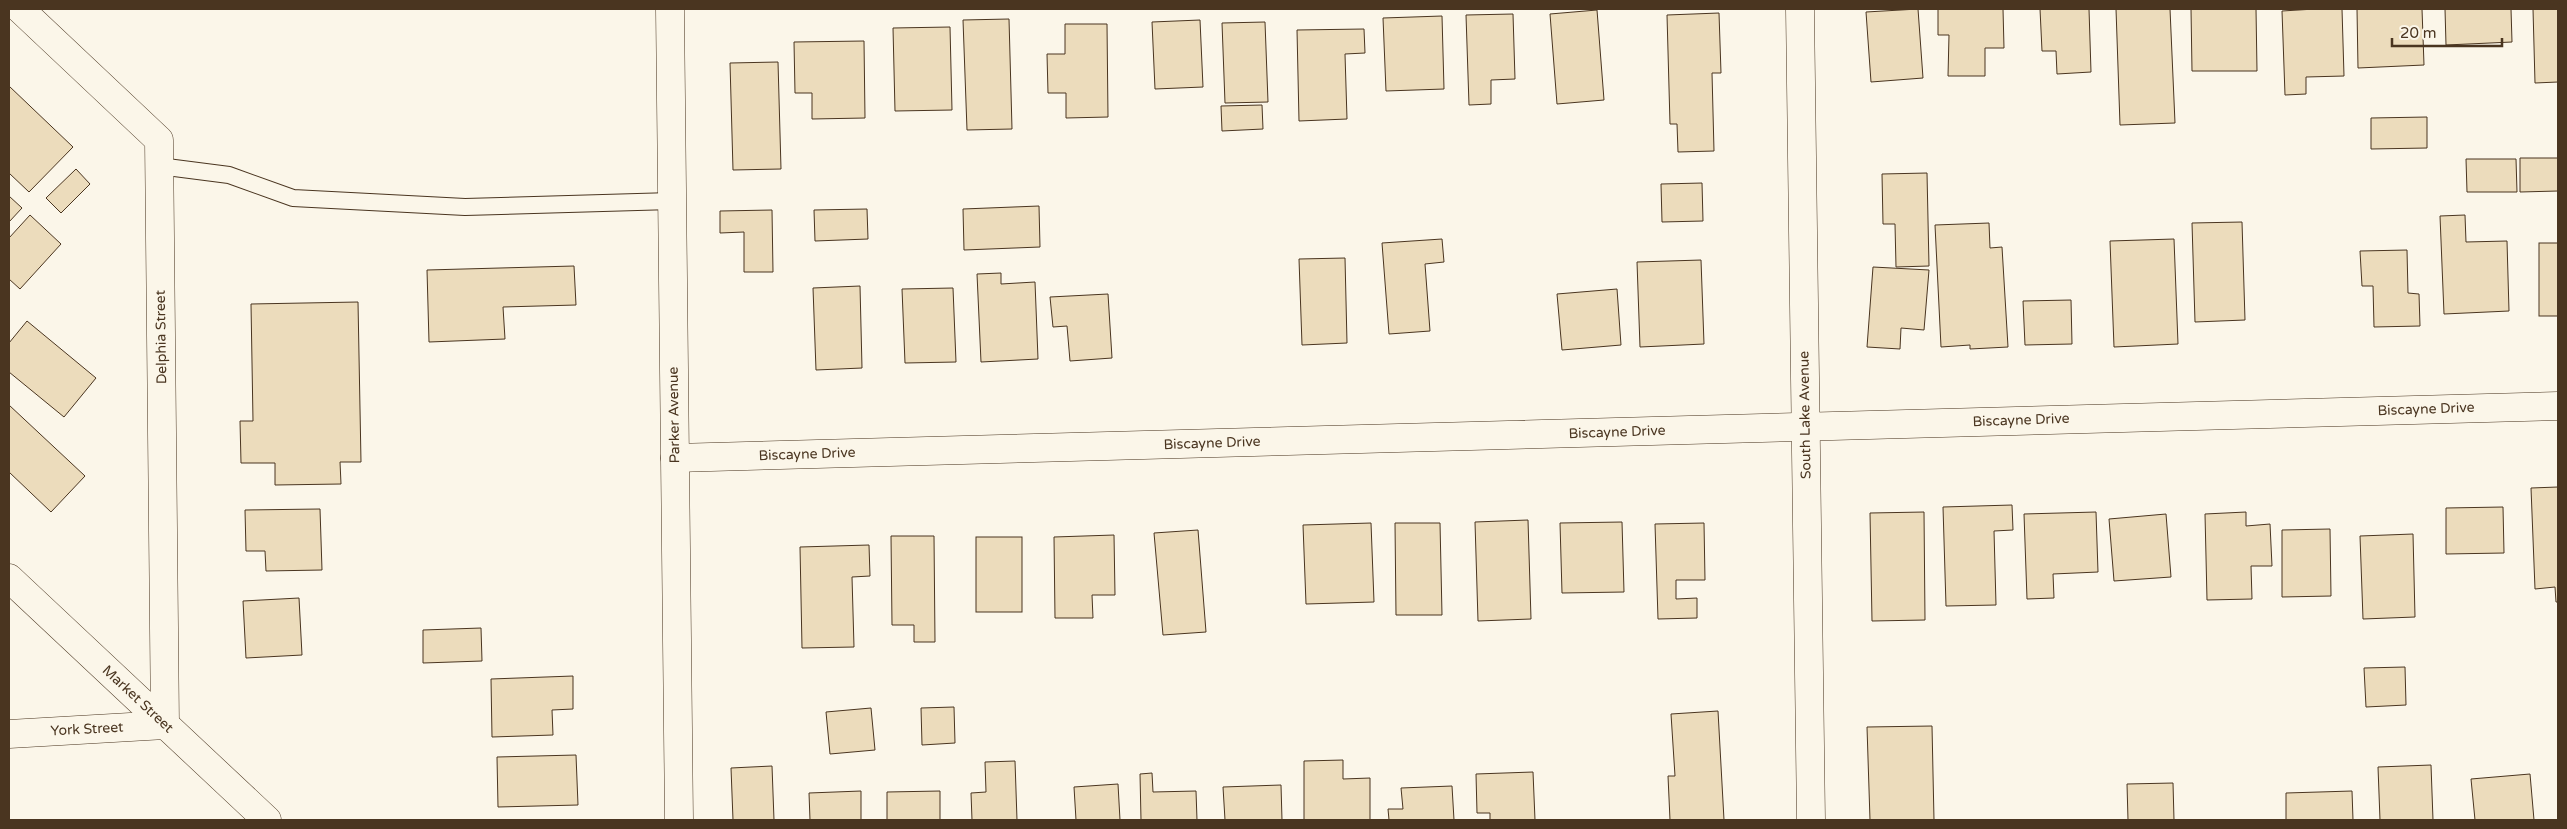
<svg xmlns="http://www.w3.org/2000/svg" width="2567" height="829" viewBox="0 0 2567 829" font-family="'Varela Round',sans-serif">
<rect width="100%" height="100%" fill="#fbf6e9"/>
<g fill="#ecdcbc" stroke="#4a3520">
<path d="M1918 9 1923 78 1871 82 1866 12Z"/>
<path d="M1938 9H2003L2004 48H1985V76H1948L1949 35H1938Z"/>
<path d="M2040 9H2089L2091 72 2057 74 2056 51H2042Z"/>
<path d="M2116 9H2170L2175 123 2120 125Z"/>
<path d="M2191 9H2256L2257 71H2192Z"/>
<path d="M2315 9H2342L2344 76 2306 77V94L2285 95 2282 11Z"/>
<path d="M2357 9H2422L2424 65 2358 68Z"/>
<path d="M2445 9H2511L2512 42 2446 45Z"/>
<path d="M2533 9H2558V82L2535 83Z"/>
<path d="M1597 10 1604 100 1557 104 1550 14Z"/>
<path d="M1719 13 1721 73H1712L1714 151 1678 152 1677 124H1670L1667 15Z"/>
<path d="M1513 14 1515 79 1491 80V104L1469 105 1466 15Z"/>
<path d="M1442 16 1444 89 1386 91 1383 18Z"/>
<path d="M1009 19 1012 129 967 130 963 20Z"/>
<path d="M1200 20 1203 87 1155 89 1152 22Z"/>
<path d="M1265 22 1268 102 1225 103 1222 23Z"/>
<path d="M1065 24H1107L1108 117 1066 118V93H1048L1047 54H1065Z"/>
<path d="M950 27 952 110 895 111 893 28Z"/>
<path d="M1364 29 1365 53 1345 54 1347 119 1299 121 1297 30Z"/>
<path d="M864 41 865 118 812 119V93H795L794 42Z"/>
<path d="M778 62 781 169 733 170 730 63Z"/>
<path d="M9 86 73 147 29 192 9 173Z"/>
<path d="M1262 105 1263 129 1222 131 1221 106Z"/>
<path d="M2427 117V148L2371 149V118Z"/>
<path d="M2520 158H2558V191L2520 192Z"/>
<path d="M2466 159H2516L2517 192H2467Z"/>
<path d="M76 169 90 184 61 213 46 198Z"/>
<path d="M1927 173 1929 266 1896 267 1895 224H1883L1882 174Z"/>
<path d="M1702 183 1703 221 1662 222 1661 184Z"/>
<path d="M9 196 22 208 9 222Z"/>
<path d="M1039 206 1040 247 964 250 963 209Z"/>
<path d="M867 209 868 239 815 241 814 210Z"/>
<path d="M772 210 773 272H744V232L720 233V211Z"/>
<path d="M30 215 61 244 20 289 9 279V238Z"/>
<path d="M2465 215 2466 242 2507 241 2509 311 2444 314 2440 216Z"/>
<path d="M2242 222 2245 320 2195 322 2192 223Z"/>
<path d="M1989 223 1990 248 2002 247 2008 347 1970 349V345L1941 347 1935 225Z"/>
<path d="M1442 239 1444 262 1425 264 1430 331 1389 334 1382 243Z"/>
<path d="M2174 239 2178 344 2114 347 2110 241Z"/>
<rect x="2539" y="243" width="19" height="73"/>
<path d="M2407 250 2408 293 2419 294 2420 326 2374 327 2373 286H2362L2360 251Z"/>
<path d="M1345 258 1347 343 1302 345 1299 259Z"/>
<path d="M1701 260 1704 344 1640 347 1637 262Z"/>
<path d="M574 266 576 305 503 307 505 339 429 342 427 270Z"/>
<path d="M1873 267 1929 270 1924 330 1901 328 1900 349 1867 347Z"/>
<path d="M1001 273V284L1035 282 1038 359 981 362 977 274Z"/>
<path d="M860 286 862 368 816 370 813 288Z"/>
<path d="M953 288 956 362 905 363 902 289Z"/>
<path d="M1617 289 1621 345 1562 350 1557 294Z"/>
<path d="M1108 294 1112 358 1070 361 1067 326 1053 327 1050 297Z"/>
<path d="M2071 300 2072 344 2025 345 2023 301Z"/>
<path d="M358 302 361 462H340L341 484 275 485V463H241L240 421H253L251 304Z"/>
<path d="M27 321 96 378 64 417 9 372V343Z"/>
<path d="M9 405 85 476 51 512 9 472Z"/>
<path d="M2558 487V602H2556L2555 587 2535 589 2531 488Z"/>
<path d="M2012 505 2013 530 1994 531 1996 605 1946 606 1943 507Z"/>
<path d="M2503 507 2504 553 2446 554V508Z"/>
<path d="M320 509 322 570 266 571 265 551H246L245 510Z"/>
<path d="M1924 512 1925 620 1872 621 1870 513Z"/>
<path d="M2096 512 2098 572 2053 574 2054 598 2027 599 2024 514Z"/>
<path d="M2246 512V526L2270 524 2272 566H2251L2252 599 2207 600 2205 514Z"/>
<path d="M2166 514 2171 577 2114 581 2109 519Z"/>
<path d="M1528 520 1531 619 1478 621 1475 522Z"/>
<path d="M1622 522 1624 592 1562 593 1560 523Z"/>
<path d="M1371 523 1374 602 1306 604 1303 525Z"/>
<path d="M1395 523H1440L1442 615H1396Z"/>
<path d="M1704 523 1705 580H1676V599L1697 598V618L1658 619 1655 524Z"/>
<path d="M2330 529 2331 596 2282 597V530Z"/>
<path d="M1198 530 1206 632 1163 635 1154 533Z"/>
<path d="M2413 534 2415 617 2363 619 2360 536Z"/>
<path d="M1114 535 1115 595H1092L1093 618H1055L1054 537Z"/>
<path d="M891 536H934L935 642H914V625H892Z"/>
<rect x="976" y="537" width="46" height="75"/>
<path d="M869 545 870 576 852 577 854 647 802 648 800 547Z"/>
<path d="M299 598 302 655 246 658 243 601Z"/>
<path d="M481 628 482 661 423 663V630Z"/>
<path d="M2405 667 2406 705 2366 707 2364 668Z"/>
<path d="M573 676V709L552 710 553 735 492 737 491 679Z"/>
<path d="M954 707 955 743 922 745 921 708Z"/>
<path d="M871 708 875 750 830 754 826 712Z"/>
<path d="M1718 711 1724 820H1670L1668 776H1675L1671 714Z"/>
<path d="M1932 726 1934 820H1870L1867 727Z"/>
<path d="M576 755 578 805 498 807 497 757Z"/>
<path d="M1343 760V779L1370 778V820H1304V761Z"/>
<path d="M1015 761 1017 820H972L971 793 986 792 985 762Z"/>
<path d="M2431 765 2433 820H2380L2378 767Z"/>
<path d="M772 766 774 820H788H733L731 768Z"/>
<path d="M1533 772 1535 820H1490V813H1477L1476 774Z"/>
<path d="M1152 773 1153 792 1196 791 1197 820H1141L1140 774Z"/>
<path d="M2530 774 2534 820H2475L2471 779Z"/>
<path d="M2173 783 2174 820H2128L2127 784Z"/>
<path d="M1118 784 1120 820H1076L1074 787Z"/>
<path d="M1281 785 1282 820H1225L1223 787Z"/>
<path d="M1452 786 1454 820H1389L1388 809H1403L1401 788Z"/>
<path d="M861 791V820H810L809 793Z"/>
<path d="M940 791V820H887V792Z"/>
<path d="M2352 791 2353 820H2286V793Z"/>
</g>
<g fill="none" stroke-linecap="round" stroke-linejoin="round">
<g stroke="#4a3520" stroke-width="18">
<path id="service" d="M159 166 229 175 293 198 465 207 672 201"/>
</g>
<g stroke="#4a3520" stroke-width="29">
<g id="minor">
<path d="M1800 9 1811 820"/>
<path d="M675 458 2558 406"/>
<path d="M9 578 267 820"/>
<path d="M9 734 165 725 159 140 20 9"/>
</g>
</g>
<g stroke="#4a3520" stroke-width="29">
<path id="tertiary" d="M670 9 679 820"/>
</g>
<use href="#service" stroke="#fbf6e9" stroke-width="16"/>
<use href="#minor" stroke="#fbf6e9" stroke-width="28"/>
<use href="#tertiary" stroke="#fbf6e9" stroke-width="28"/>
</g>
<g text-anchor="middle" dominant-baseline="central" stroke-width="4" stroke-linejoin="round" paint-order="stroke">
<g font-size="14" fill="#4a3520" stroke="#fbf6e9">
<text transform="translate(161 337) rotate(-91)">Delphia Street</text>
<text transform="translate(2426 409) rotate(-2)">Biscayne Drive</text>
<text transform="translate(674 415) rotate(-91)">Parker Avenue</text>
<text transform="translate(1805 415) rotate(-91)">South Lake Avenue</text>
<text transform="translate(2021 420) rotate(-2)">Biscayne Drive</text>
<text transform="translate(1617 432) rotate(-2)">Biscayne Drive</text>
<text transform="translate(1212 443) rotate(-2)">Biscayne Drive</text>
<text transform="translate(807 454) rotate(-2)">Biscayne Drive</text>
<text transform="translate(138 699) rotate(43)">Market Street</text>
<text transform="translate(87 729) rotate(-3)">York Street</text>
</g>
</g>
<rect width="2567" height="829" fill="none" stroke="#4a3520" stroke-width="20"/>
<path d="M2392 38v8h110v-8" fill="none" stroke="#4a3520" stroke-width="2.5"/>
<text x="2400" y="38" font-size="15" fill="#4a3520" stroke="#fbf6e9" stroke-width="4" paint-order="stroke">20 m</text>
</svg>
